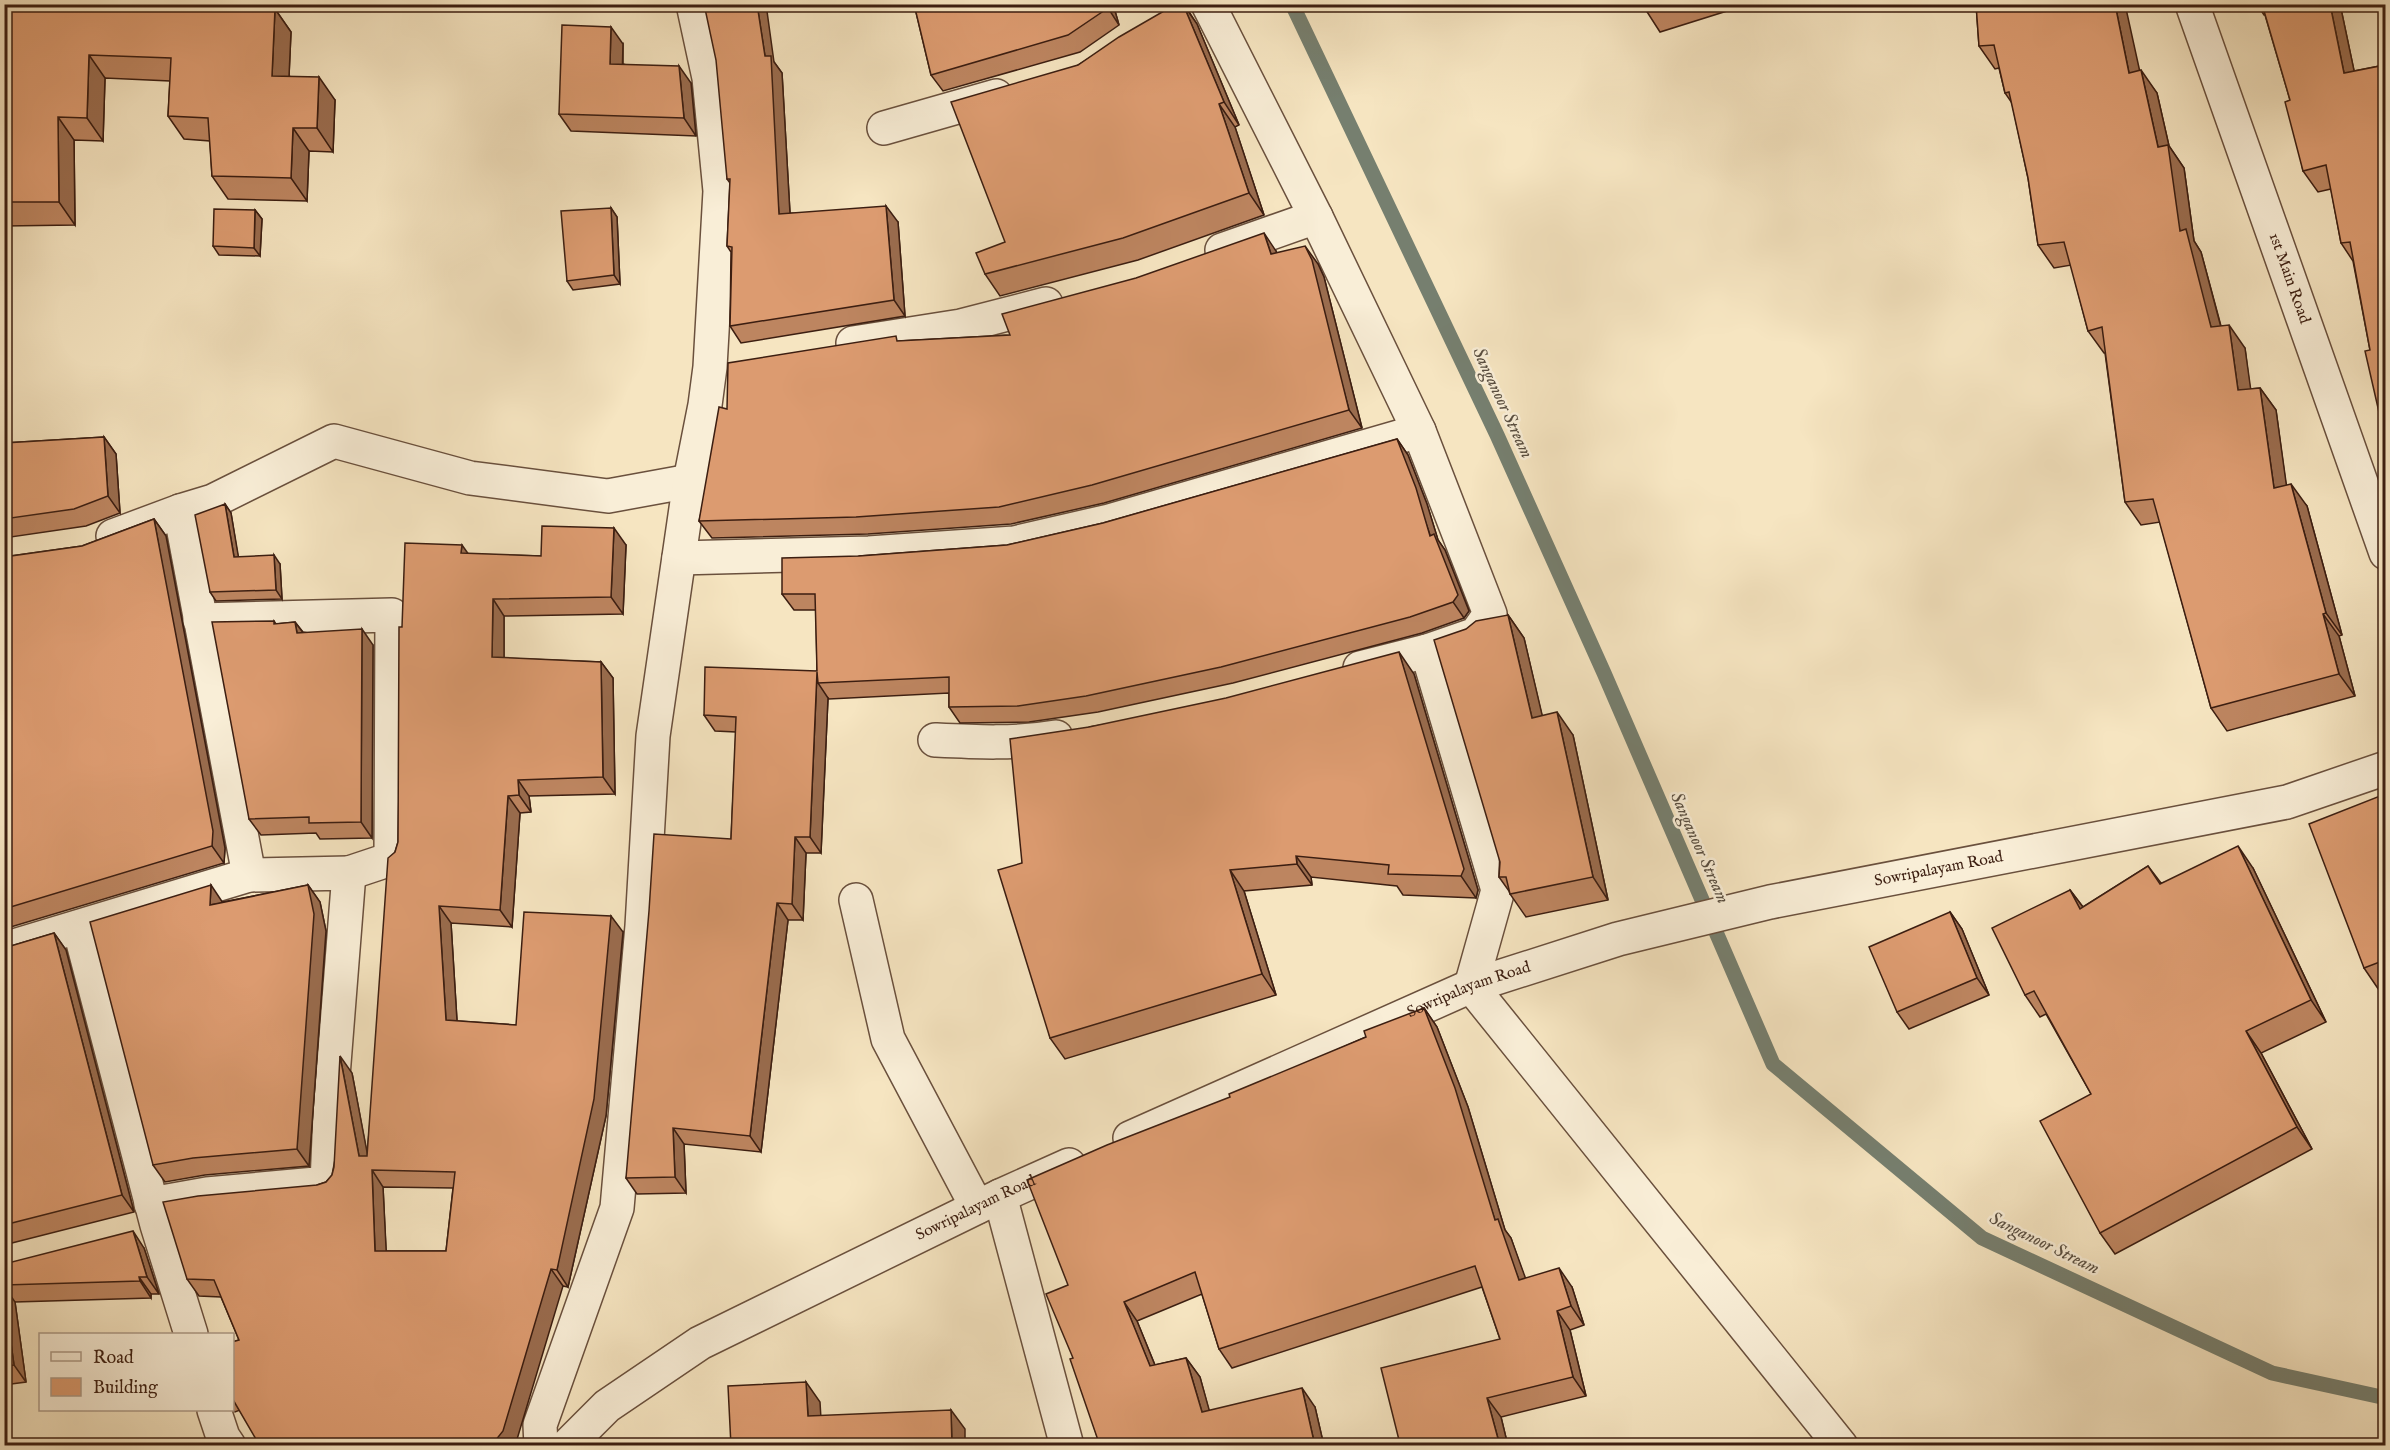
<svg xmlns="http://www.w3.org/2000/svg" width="2390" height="1450" viewBox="0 0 2390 1450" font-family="'IM FELL English',serif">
<rect width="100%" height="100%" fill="#f6e5c1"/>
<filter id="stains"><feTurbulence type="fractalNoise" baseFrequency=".00333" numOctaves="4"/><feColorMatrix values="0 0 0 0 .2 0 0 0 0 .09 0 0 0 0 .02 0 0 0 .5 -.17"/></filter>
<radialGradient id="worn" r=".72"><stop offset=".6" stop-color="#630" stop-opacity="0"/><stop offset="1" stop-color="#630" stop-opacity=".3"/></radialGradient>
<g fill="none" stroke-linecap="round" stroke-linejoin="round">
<path stroke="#767f6f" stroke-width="15" d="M1292 4 1497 435 1604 673 1773 1064 1982 1238 2272 1373 2386 1398"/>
<g stroke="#6a503d" stroke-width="36">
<g id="minor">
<path d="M1208 4 1316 217 1419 431 1490 614 1476 634 1427 651 1360 668"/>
<path id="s1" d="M2192 4 2386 553"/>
<path d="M884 128 996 96"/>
<path d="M1222 250 1316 217"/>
<path d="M853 343 961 326 1046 304"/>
<path d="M180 511 249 875"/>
<path d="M113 536 180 511 213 501 334 441 470 478 608 496 690 481"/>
<path d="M679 558 869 553 1014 543 1109 521 1419 431"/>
<path d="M200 620 392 615 391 859 349 873"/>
<path d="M1427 651 1498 890 1471 986 1841 1446"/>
<path d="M935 740C976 742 1015 744 1056 737"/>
<path d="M856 900 888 1039 977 1207"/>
<path d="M79 927 157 1225 191 1334"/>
<path d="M4 949 249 875 349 873 330 1114 327 1183 207 1194 151 1204"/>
<path id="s2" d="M1130 1138 1471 986 1618 939 1770 902 2287 802 2386 768"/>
<path d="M1000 1196 1067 1446"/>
<path d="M214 1410 223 1437 229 1446"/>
<path d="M541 1446 540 1425 617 1208 642 926 653 736 690 481 705 405 710 367 720 191 709 78 693 4"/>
<path id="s3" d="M567 1446 607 1406 700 1343 1000 1196 1069 1165"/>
</g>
</g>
<use href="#minor" stroke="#f9eed7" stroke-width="33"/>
</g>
<g fill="#bd8560" stroke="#3c1e11" stroke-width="1.5" fill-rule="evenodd">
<path d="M4 4H262V8L275 9 291 32 289 76 335 100 333 152 309 151 307 201 228 199 212 176 210 141 184 139 168 116 170 81 105 78 103 141 74 140 75 225 4 226Z"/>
<path d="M914 4H1113L1119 25 1080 52 943 91 931 75Z"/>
<path d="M1176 4H1184L1197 24 1239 125 1235 127 1264 215 1138 260 1000 296 985 274 1005 242 1078 65Z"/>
<path d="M1642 4H1742L1743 6 1660 32Z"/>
<path d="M1976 4 2140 71 2157 93 2169 146 2184 168 2194 241 2201 252 2221 326 2245 348 2250 389 2260 388 2276 410 2286 485 2307 506 2342 635 2339 636 2355 696 2227 731 2211 708 2160 522 2141 525 2125 502 2105 353H2104L2088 331 2071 265 2054 268 2038 245 2028 178 2012 103 2005 93 1999 68 1995 69 1979 46Z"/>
<path d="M2257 4H2340L2354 71 2385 65V428L2381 421 2370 350 2353 261 2341 243 2331 189 2318 192 2303 171 2290 100 2265 15H2264Z"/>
<path d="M623 44V64L691 83 696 136 571 131 559 114Z"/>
<path d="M774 62 782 73 790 213 898 222 905 316 741 343 730 326 731 252 727 246 730 183 727 179Z"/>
<path d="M611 208 617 217 620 284 573 290 567 281Z"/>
<path d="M255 210 262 219 260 256 219 255 213 246Z"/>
<path d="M1276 251 1277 253 1318 264 1324 277 1362 428 1104 503 1011 524 868 534 712 538 699 521 727 409 899 341 1010 335Z"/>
<path d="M104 437 116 454 120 513 86 526 4 538V443Z"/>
<path d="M1397 439 1408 455 1427 504 1438 540 1445 550 1469 611 1464 618 1422 633 1233 683 1098 712 1029 722 960 723 949 707V693L829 699 828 698 821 853H806L803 920H788L761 1152 684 1144 686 1193 637 1194 626 1178 731 839 736 732 715 731 704 715 817 671 816 610H794L782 594 859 556 1007 545 1103 523Z"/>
<path d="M225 504 231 513 238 557 280 564 282 599 216 601 210 592Z"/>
<path d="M154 519 166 536 225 848 224 863 4 929V557L82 546Z"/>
<path d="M626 545 623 614 504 616V658L601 662 613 678 615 794 529 796 531 812 520 813 512 927 451 923 457 1021 516 1025 623 932 606 1116 568 1287 563 1286 235 1412 232 1409V1342L239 1340 221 1297 199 1296 187 1279 317 1185 326 1182 332 1175 352 1073 367 1154 395 852 398 842 402 627 468 554 541 556ZM383 1187 453 1188 446 1251H386Z"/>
<path d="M1508 615 1524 638 1542 716 1573 735 1608 900 1526 917 1510 894 1509 891 1499 877Z"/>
<path d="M274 621 276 624 295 622 303 632 373 645 372 838 320 839 316 833 261 835 249 819Z"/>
<path d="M1414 674 1478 890 1476 898 1403 895 1397 886 1311 877 1312 885 1244 891 1276 995 1065 1059 1050 1038 1022 863 1089 727Z"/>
<path d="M2385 794V991L2381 993 2364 968Z"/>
<path d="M2148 866 2161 883 2253 868 2326 1022 2261 1053 2312 1149 2115 1254 2100 1233 2091 1094 2046 1014 2040 1017 2025 995 2070 890 2083 907Z"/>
<path d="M308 885 320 902 326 931 309 1166 205 1175 165 1182 153 1165 223 902Z"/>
<path d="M1950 912 1962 929 1989 995 1909 1029 1897 1012Z"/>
<path d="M54 933 66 950 134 1212 4 1245V948Z"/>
<path d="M1424 1008 1437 1027 1468 1107 1505 1230 1511 1238 1525 1279 1572 1287 1584 1325 1570 1330 1586 1396 1501 1417 1508 1446H1375L1399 1440 1500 1339 1482 1287 1232 1368 1219 1349 1202 1294 1137 1321 1155 1365 1186 1358 1200 1377 1209 1411 1315 1407 1324 1446H1100L1073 1358 1068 1285 1230 1097 1366 1037Z"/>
<path d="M144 1248 159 1294H151V1298L15 1302 26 1382 4 1385V1264Z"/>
</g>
<g fill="#9a6c4e" stroke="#3c1e11" stroke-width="1.5">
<path d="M246 4H262V30L246 7Z"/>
<path d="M757 4H766L774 62 782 73 791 231 779 214 765 56Z"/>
<path d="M1107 4H1113L1119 25 1108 8Z"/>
<path d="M1183 4 1197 24 1239 125 1224 102Z"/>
<path d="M2115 4H2125L2145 95 2129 73Z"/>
<path d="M2330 4H2340L2359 94 2344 73Z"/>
<path d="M275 9 291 32 288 99 272 76Z"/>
<path d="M611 27 623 44 622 81 610 64Z"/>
<path d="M89 55 105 78 103 141 87 118Z"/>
<path d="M679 66 691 83 696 136 684 118Z"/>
<path d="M2141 70 2157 93 2169 146 2184 168 2194 241 2201 252 2227 350 2211 327 2180 231 2158 147Z"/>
<path d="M319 77 335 100 333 152 317 128Z"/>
<path d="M1219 104 1235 127 1264 215 1249 193Z"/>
<path d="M58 117 74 140 75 225 59 202Z"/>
<path d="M293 128 309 151 307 201 291 178Z"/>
<path d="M886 206 898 222 905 316 894 300Z"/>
<path d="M611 208 617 217 620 284 614 275Z"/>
<path d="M255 210 262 219 260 256 254 248Z"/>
<path d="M1264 233 1276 251 1283 272 1271 254Z"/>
<path d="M1305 246 1318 264 1324 277 1362 428 1349 410Z"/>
<path d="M2229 325 2245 348 2254 413 2238 390Z"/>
<path d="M2260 388 2276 410 2290 511 2274 488Z"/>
<path d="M104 437 116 454 120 513 108 496Z"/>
<path d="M1397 439 1408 455 1427 504 1438 540 1445 550 1469 611 1464 618 1453 602Z"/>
<path d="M2291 484 2307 506 2342 635 2326 613Z"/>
<path d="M225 504 231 513 240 566 234 557Z"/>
<path d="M154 519 166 536 225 848 224 863 212 846Z"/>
<path d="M614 528 626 545 623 614 611 597Z"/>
<path d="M462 545 474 562 461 553Z"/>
<path d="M274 555 280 564 282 599 276 590Z"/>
<path d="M493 599 504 616V674L492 657Z"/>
<path d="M2323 614 2339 636 2355 696 2339 674Z"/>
<path d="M1508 615 1524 638 1548 740 1532 718Z"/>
<path d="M295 622 307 638 297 633Z"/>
<path d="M362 629 373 645 372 838 361 822Z"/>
<path d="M1399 652 1414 674 1478 890 1476 898 1461 876Z"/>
<path d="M601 662 613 678 615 794 603 777Z"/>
<path d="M817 672 818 683 828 698 821 853 810 837Z"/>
<path d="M1557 712 1573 735 1608 900 1593 877Z"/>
<path d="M518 780 529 796 531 812 519 795Z"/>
<path d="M508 796 520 813 512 927 500 910Z"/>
<path d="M795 837 806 853 803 920 792 904Z"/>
<path d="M2238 846 2253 868 2326 1022 2311 1000Z"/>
<path d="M1296 856 1311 877 1312 885 1297 864Z"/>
<path d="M1230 870 1244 891 1276 995 1262 974Z"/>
<path d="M211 885 223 903 210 905Z"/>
<path d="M308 885 320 902 326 931 309 1166 297 1149Z"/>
<path d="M2070 890 2086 911 2080 909Z"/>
<path d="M777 903 788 920 761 1152 750 1136Z"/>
<path d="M439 906 451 923 458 1037 446 1020Z"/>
<path d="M1950 912 1962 929 1989 995 1977 978Z"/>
<path d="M611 916 623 932 606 1116 568 1287 557 1270Z"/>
<path d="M54 933 66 950 134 1212 122 1195Z"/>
<path d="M1424 1008 1437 1027 1468 1107 1505 1230 1511 1238 1533 1299 1519 1280 1495 1220Z"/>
<path d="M2246 1031 2261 1053 2312 1149 2297 1127Z"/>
<path d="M340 1056 352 1073 371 1173 359 1156Z"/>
<path d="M673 1128 684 1144 686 1193 675 1177Z"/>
<path d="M372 1170 383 1187 387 1267 375 1251Z"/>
<path d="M133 1231 144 1248 159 1294 147 1277Z"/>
<path d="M1559 1268 1572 1287 1584 1325 1571 1306Z"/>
<path d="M551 1269 563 1286 515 1446H491Z"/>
<path d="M139 1277 151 1294V1298L140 1281Z"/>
<path d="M4 1286 15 1302 26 1382 14 1365 4 1293Z"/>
<path d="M1124 1302 1137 1321 1163 1385 1150 1366Z"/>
<path d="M1557 1311 1570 1330 1586 1396 1573 1377Z"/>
<path d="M1186 1358 1200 1377 1215 1431 1202 1412Z"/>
<path d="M806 1382 820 1402 822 1436 808 1416Z"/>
<path d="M1302 1388 1315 1407 1324 1446H1315Z"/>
<path d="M1487 1398 1501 1417 1508 1446H1500Z"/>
<path d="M951 1410 965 1429V1446H952Z"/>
</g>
<g fill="#dc9b70" stroke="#3c1e11" stroke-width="1.5" fill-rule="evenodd">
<path d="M4 4H246V7L275 9 272 76 319 77 317 128H293L291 178 212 176 208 118 168 116 171 58 89 55 87 118 58 117 59 202H4Z"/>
<path d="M704 4H757L765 56H771L779 214 886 206 894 300 730 326 732 247 727 246 730 179H727L716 60Z"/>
<path d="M914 4H1107L1108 8 1068 35 931 75Z"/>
<path d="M1176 4H1183L1224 102 1219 104 1249 193 1123 238 985 274 976 253 1005 242 951 102 1078 65 1119 37Z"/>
<path d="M1642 4H1651L1642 7Z"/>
<path d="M1976 4H2115L2129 73 2141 70 2158 147 2168 145 2180 231 2186 229 2211 327 2229 325 2238 390 2260 388 2274 488 2291 484 2326 613 2323 614 2339 674 2211 708 2153 499 2125 502 2102 327 2088 331 2064 242 2038 245 2028 178 2009 92 2005 93 1994 45 1979 46Z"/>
<path d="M2262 4H2330L2344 73 2385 65V420L2381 421 2365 351 2370 350 2350 242 2341 243 2326 165 2303 171 2285 102 2290 100Z"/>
<path d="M562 25 611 27 610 64 679 66 684 118 559 114Z"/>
<path d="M611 208 614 275 567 281 561 211Z"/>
<path d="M214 209 255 210 254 248 213 246Z"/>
<path d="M1264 233 1271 254 1305 246 1312 260 1349 410 1092 485 999 507 856 517 699 521 719 407 727 409 728 363 896 336 897 341 1010 335 1002 314 1136 278Z"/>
<path d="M104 437 108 496 74 509 4 519V443Z"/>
<path d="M1397 439 1416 488 1430 536 1434 534 1458 595 1453 602 1410 617 1221 667 1086 696 1018 706 949 707V677L818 683 817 672 810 837H795L792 904 777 903 750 1136 673 1128 675 1177 626 1178 649 911 654 834 731 839 736 717 704 715 705 667 817 671 815 594H782V558L859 556 1007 545 1103 523Z"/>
<path d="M225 504 234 557 274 555 276 590 210 592 195 515Z"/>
<path d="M154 519 213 831 212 846 4 909V557L82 546Z"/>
<path d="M542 526 614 528 611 597 493 599 492 657 601 662 603 777 518 780 519 795 508 796 500 910 439 906 446 1020 516 1025 524 912 611 916 594 1099 557 1270 551 1269 503 1431 491 1446H260L232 1398V1342L239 1340 214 1280 187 1279 163 1202 198 1196 317 1185 326 1182 332 1175 334 1167 340 1056 359 1156H367L388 858 395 852 398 842 399 627H402L405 543 462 545 461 553 541 556ZM372 1170 455 1172 446 1251H375Z"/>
<path d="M1508 615 1532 718 1557 712 1593 877 1510 894 1506 877H1499L1500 862 1434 640 1466 629 1476 621Z"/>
<path d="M274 621V624L295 622 297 633 362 629 361 822 309 823V817L249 819 212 622Z"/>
<path d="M1399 652 1464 869 1461 876 1388 874 1389 865 1296 856 1297 864 1230 870 1262 974 1050 1038 998 870 1022 863 1010 739 1089 727 1226 698Z"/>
<path d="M2385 794V960L2364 968 2309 824Z"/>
<path d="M2238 846 2311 1000 2246 1031 2297 1127 2100 1233 2040 1121 2091 1094 2034 991 2025 995 1992 928 2070 890 2080 909 2148 866 2160 884Z"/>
<path d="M211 885 210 905 308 885 314 914 297 1149 193 1158 153 1165 90 922Z"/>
<path d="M1950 912 1977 978 1897 1012 1869 947Z"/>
<path d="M54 933 122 1195 4 1225V948Z"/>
<path d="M1424 1008 1455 1088 1495 1220 1498 1219 1519 1280 1559 1268 1571 1306 1557 1311 1573 1377 1487 1398 1500 1446H1375L1399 1440 1381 1368 1500 1339 1475 1266 1219 1349 1195 1272 1124 1302 1150 1366 1186 1358 1202 1412 1302 1388 1315 1446H1100L1070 1359 1073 1358 1046 1294 1068 1285 1027 1180 1107 1145 1230 1097 1229 1094 1366 1037 1364 1031Z"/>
<path d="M133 1231 147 1277H139L140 1281 4 1285V1264Z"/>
<path d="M4 1293 14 1365 4 1366Z"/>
<path d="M806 1382 808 1416 951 1410 952 1446H731L728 1386Z"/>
</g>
<g text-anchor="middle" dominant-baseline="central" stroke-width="5" stroke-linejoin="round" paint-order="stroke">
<g font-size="16" fill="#3c1e11" stroke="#f9eed7">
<text stroke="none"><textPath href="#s1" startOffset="291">1st Main Road</textPath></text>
<text stroke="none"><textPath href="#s2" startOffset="856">Sowripalayam Road</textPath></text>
<text stroke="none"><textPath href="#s2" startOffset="370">Sowripalayam Road</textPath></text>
<text stroke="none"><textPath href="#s3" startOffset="476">Sowripalayam Road</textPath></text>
</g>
<g font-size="18" font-style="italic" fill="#594e40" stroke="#f9eed7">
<text transform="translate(1502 403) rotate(65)">Sanganoor Stream</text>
<text transform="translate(1699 848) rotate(66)">Sanganoor Stream</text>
<text transform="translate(2044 1244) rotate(26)">Sanganoor Stream</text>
</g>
</g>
<rect width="2390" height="1450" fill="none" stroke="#f6e5c1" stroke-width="24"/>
<rect x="6" y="6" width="2378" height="1438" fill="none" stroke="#3c1e11" stroke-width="3"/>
<rect x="12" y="12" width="2366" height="1426" fill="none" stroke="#3c1e11" stroke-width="1.5"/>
<rect x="39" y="1333" width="195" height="78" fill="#f9eed7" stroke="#ad9b88" stroke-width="1.5"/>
<rect x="51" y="1352" width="30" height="9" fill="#f9eed7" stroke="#ad9b88" stroke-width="1.5"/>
<text x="93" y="1363" font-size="18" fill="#3c1e11">Road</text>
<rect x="51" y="1378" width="30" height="18" fill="#dc9b70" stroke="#ad9b88" stroke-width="1.5"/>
<text x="93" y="1393" font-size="18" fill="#3c1e11">Building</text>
<rect width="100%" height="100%" filter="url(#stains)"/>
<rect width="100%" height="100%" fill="url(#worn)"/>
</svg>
